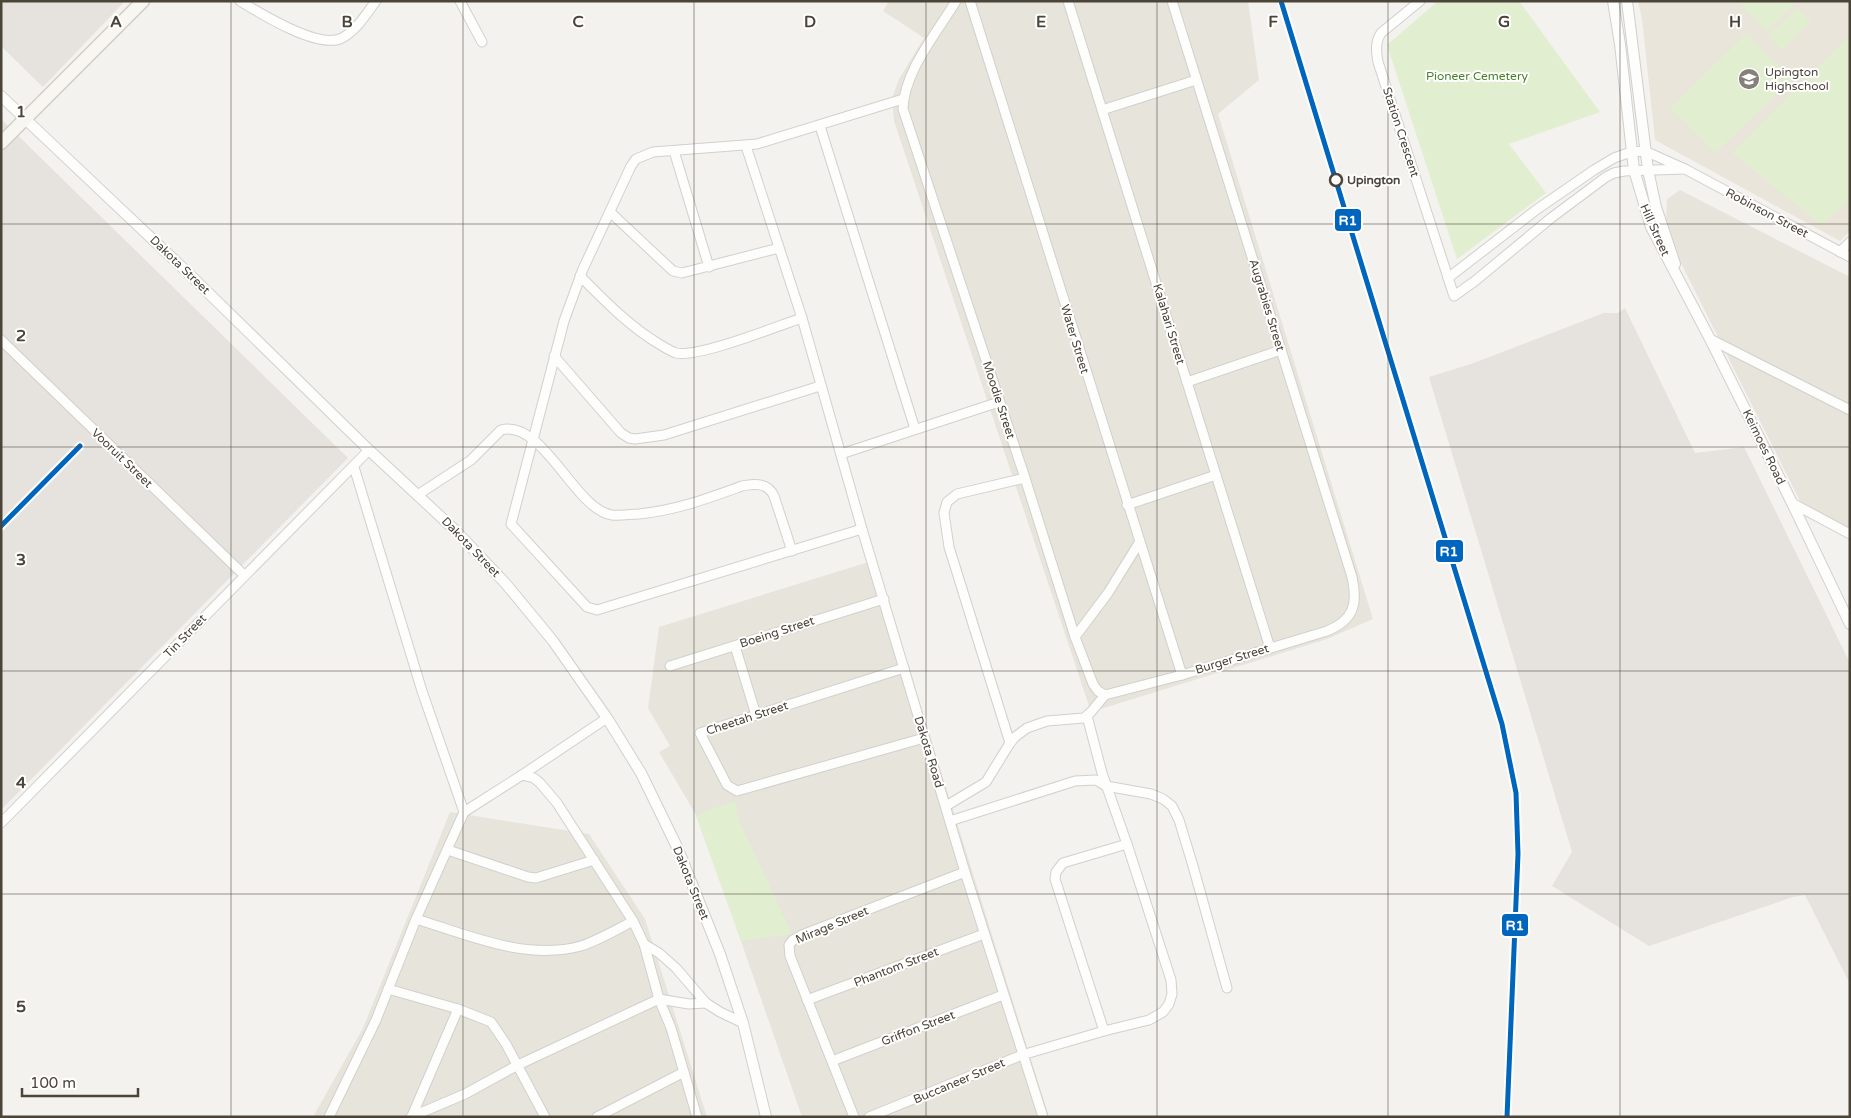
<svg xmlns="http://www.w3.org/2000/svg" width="1851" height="1118" viewBox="0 0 1851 1118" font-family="'Varela Round',sans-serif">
<rect width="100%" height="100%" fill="#f4f2ee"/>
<g fill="#e7e4dc">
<path d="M889 1H1248L1259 80 1218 114 1373 619 1327 639 1091 712 894 121 892 98 899 79 924 38 883 11Z"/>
<path d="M1680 190 1850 277V528L1801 503 1681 263 1666 223 1667 199Z"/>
<path d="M875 560 1049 1117H802L699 820 659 752 670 746 648 708 659 627Z"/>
<path d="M450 812 589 834 645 919 707 1117H313L363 1028Z"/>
</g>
<g fill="#e6e2de">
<path d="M1 1H125L43 87 1 46Z"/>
<path d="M1 119 348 458 1 810Z"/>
<path d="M1625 308 1695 453 1744 447 1850 663V984L1805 895 1793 897 1649 946 1552 886 1572 852 1429 377 1471 364 1604 313H1618Z"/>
</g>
<path fill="#eae5da" d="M1638 1H1850V231L1840 241 1655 140 1642 19Z"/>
<g fill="#e1eecf">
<path d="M1438 1H1519L1600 112 1509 144 1546 193 1457 259 1387 45Z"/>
<path d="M1738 1H1797L1766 32Z"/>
<path d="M1798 8 1811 23 1782 50 1768 35Z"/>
<path d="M1747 33 1792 80 1715 153 1670 108Z"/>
<path d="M1849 37 1850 199 1822 225 1732 153 1788 97V95Z"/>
<path d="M735 801 740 823 792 934 741 941 696 816 706 811Z"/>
</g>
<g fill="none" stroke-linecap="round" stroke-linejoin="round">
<g stroke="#d2d0cb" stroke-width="11">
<g id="minor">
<path d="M240 1C261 14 319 50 342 38 357 30 366 14 376 1"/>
<path d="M460 1 482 42"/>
<path d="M956 1C937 33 904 71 903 109L1025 478 1075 637 1093 684 1098 691 1105 695"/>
<path d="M970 1 1182 675"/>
<path d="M1068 1 1270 648"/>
<path d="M1420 1 1381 33C1375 42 1376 52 1378 62L1454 296 1475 281 1551 218 1606 177 1614 173 1624 171 1685 169"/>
<path d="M1102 110 1196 80"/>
<path d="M820 126 915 429"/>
<path d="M746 146 802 318 862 529 965 872 1043 1117"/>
<path d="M674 151 709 267"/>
<path d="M610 212 673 271 682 273 779 248"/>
<path d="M1840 252 1850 242"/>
<path d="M580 276C605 301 629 326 659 344 664 347 670 351 676 353 699 358 777 326 802 318"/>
<path d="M1448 278 1536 210 1594 170 1614 158 1631 152 1645 151 1685 169 1850 257"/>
<path d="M1710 339 1850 410"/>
<path d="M1 340 244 575"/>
<path d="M554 356 621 433 629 438 635 439 664 435 820 386"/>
<path d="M1187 382 1281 350"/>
<path d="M841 454 999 402"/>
<path d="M354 467 422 691 464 812"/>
<path d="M419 494 471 460 501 430C543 419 575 510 612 515 621 516 630 514 639 514 677 510 706 499 742 486 755 483 768 483 774 496L792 551"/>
<path d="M1792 503 1850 534"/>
<path d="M1127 505 1216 475"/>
<path d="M862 529 597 610 587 607 511 524 564 321 583 269 631 166 636 159 653 152 757 144 903 99"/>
<path d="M1075 637 1108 593 1139 543"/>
<path d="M735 646 756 715"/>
<path d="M670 666 884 599"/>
<path d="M904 668 700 733 727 785 737 791 924 738"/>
<path d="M1105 695 1182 675 1327 631C1354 620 1358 604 1352 577L1172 1"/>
<path d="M1010 743 949 547 944 513 947 502 957 494 1025 478"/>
<path d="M522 775 607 718"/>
<path d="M946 806 986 782 1010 743 1015 737 1027 728 1047 721 1084 718 1091 712 1105 695"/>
<path d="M950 821 1075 781 1096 780 1106 786 1151 794 1163 799 1172 806 1179 820 1193 866 1227 988"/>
<path d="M1 823 369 450"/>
<path d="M448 850 528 877 536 878 594 860"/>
<path d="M416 919C468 935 526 961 581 946 599 940 616 930 633 921"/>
<path d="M644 944 659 953 676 968 706 1003 720 1012 743 1023"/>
<path d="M388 989 458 1009 491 1022 506 1044 545 1117"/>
<path d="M807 1000 984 934"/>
<path d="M1104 1031 1055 879 1056 872 1063 863 1127 844"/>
<path d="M832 1061 1003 995"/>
<path d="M412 1116 458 1009"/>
<path d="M329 1117 376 1020 416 919 464 812 522 775 534 778 540 783 557 803 633 921 644 944 659 999 671 1028 697 1117"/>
<path d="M411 1117 465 1094 518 1065 659 999 689 1004 706 1003"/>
<path d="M597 1117 684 1072"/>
<path d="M854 1117 790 956 789 945 793 940 802 935 965 872"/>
<path d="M869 1117 1022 1055 1104 1031 1149 1020 1163 1012 1169 1004 1172 994 1171 980 1127 844 1102 773 1087 716"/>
</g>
</g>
<g stroke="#d2d0cb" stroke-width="12">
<g id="tertiary">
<path d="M1613 1 1620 44 1634 170 1651 227 1710 339 1792 503 1850 624"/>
<path d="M1627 1 1648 170 1656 207 1675 264"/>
<path d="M1 96 186 271 369 450 456 531 506 584 553 641 607 718 641 773 678 849 720 954 743 1023 766 1117"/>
</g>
</g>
<g stroke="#d3cfc5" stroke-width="15">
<path id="secondary" d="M1 143 143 1"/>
</g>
<use href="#minor" stroke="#fdfdfc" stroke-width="9"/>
<use href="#tertiary" stroke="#fdfdfc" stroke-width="10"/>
<use href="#secondary" stroke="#f7f6f1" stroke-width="12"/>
<g stroke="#fff" stroke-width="9">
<g id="rail-1">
<path d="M1281 1 1502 724 1516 793 1518 854 1507 1117"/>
<path d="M1 526 80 446"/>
</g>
</g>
<use href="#rail-1" stroke="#0065bd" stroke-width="5"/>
</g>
<path fill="none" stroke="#4b4439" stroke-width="1" stroke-opacity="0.55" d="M231 1V1117M463 1V1117M694 1V1117M926 1V1117M1157 1V1117M1388 1V1117M1620 1V1117M1 224H1850M1 447H1850M1 671H1850M1 894H1850"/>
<defs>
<g id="university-disc" transform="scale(1.125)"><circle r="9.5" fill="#868178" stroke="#fff"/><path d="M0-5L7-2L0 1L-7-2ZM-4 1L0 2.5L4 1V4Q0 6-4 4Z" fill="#fff"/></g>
</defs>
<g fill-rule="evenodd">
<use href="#university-disc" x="1749" y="79"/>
</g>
<circle fill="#fff" stroke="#4b4439" stroke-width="2.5" cx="1336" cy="180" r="6"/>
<g text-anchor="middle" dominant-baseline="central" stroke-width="4" stroke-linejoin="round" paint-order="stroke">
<g font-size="12" fill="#4b4439" stroke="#fff" text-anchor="start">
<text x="1765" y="72">Upington<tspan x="1765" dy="14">Highschool</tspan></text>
</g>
<g font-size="12" fill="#4a7f2a" stroke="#fff">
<text x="1477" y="76">Pioneer Cemetery</text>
</g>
<g font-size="12" fill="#4b4439" stroke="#fff">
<text transform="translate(1401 132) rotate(72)">Station Crescent</text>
<text transform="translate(1767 213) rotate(28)">Robinson Street</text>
<text transform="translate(1655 230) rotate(66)">Hill Street</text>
<text transform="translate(180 265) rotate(44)">Dakota Street</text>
<text transform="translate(1267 305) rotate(73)">Augrabies Street</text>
<text transform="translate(1169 324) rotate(73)">Kalahari Street</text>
<text transform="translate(1075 339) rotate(73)">Water Street</text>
<text transform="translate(999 400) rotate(72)">Moodie Street</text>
<text transform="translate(1764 447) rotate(64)">Keimoes Road</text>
<text transform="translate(122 458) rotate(44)">Vooruit Street</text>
<text transform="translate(471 547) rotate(46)">Dakota Street</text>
<text transform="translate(777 632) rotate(-18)">Boeing Street</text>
<text transform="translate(185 636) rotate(-46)">Tin Street</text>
<text transform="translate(1232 659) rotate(-17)">Burger Street</text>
<text transform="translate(747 718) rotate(-18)">Cheetah Street</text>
<text transform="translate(929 752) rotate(73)">Dakota Road</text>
<text transform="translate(691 883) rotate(68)">Dakota Street</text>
<text transform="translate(832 925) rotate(-23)">Mirage Street</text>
<text transform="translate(896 967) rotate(-21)">Phantom Street</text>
<text transform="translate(918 1028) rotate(-21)">Griffon Street</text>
<text transform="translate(959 1081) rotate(-23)">Buccaneer Street</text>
</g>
<g font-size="12" font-weight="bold" fill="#4b4439" stroke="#fff" text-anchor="start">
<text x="1347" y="180">Upington</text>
</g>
</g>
<g font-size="16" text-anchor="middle" font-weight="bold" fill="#4b4439" stroke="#fff" stroke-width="4" stroke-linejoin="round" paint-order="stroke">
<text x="116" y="27">A</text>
<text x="347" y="27">B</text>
<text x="578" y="27">C</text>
<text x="810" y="27">D</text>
<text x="1041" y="27">E</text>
<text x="1273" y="27">F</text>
<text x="1504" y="27">G</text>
<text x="1735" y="27">H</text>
<text x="21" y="117">1</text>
<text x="21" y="341">2</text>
<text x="21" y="565">3</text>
<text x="21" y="788">4</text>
<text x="21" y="1012">5</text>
</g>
<g stroke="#fff" stroke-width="2">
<rect x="1334" y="208" width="28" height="24" rx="5" fill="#0065bd"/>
<rect x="1435" y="539" width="29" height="24" rx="5" fill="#0065bd"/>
<rect x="1501" y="913" width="28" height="24" rx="5" fill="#0065bd"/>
</g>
<g font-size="14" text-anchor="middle" font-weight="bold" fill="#fff">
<text x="1348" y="225">R1</text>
<text x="1449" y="556">R1</text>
<text x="1515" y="930">R1</text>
</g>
<rect width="1851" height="1118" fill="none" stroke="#4b4439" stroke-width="5"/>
<path d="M22 1088v8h116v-8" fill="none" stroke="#4b4439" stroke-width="2.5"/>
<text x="30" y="1088" font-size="15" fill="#4b4439" stroke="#ffffff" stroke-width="4" paint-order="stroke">100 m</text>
</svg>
